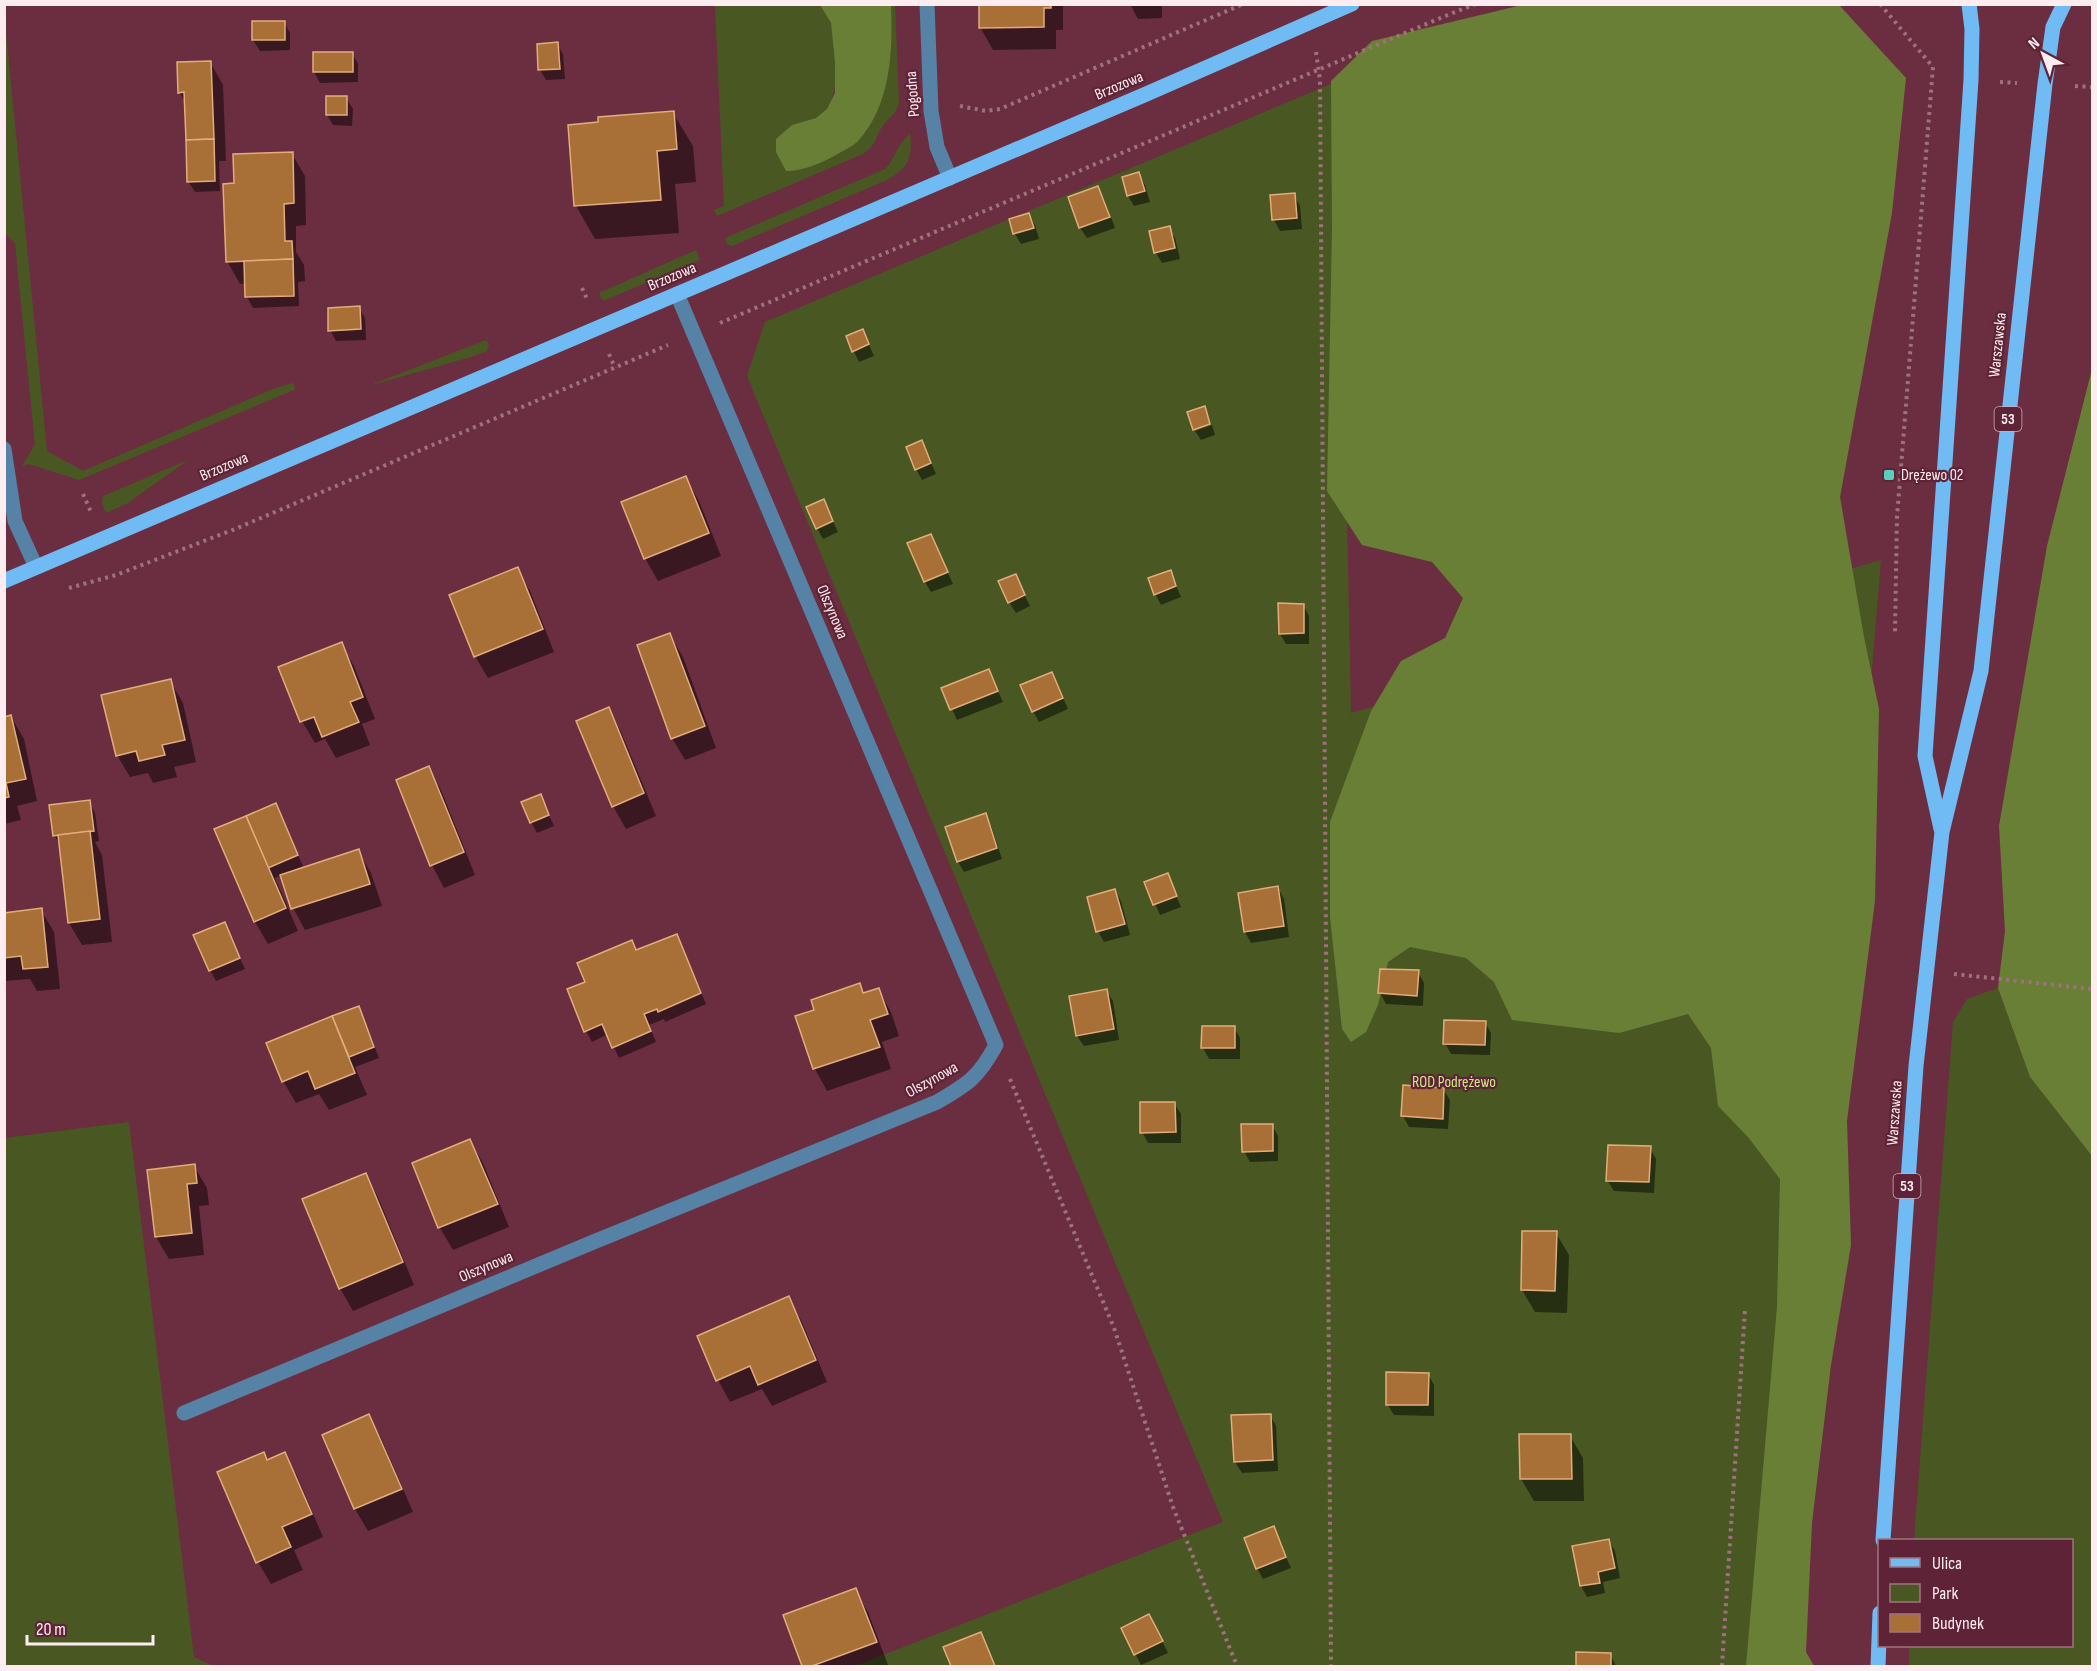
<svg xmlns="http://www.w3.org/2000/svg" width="2097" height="1671" viewBox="0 0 2097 1671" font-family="'Sofia Sans Condensed',sans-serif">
<rect width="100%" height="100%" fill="#6b2e40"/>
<g fill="#495823">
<path d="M715 5H820C823 11 829 18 831 25 836 45 841 95 825 111 816 120 804 122 792 125L786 171 892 25 891 5H895L899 103C895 116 889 117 882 127 874 139 878 143 863 154L717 216 714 210 724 206Z"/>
<path d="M5 22 47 451 83 471 275 388 293 383 295 388 294 390 79 480 29 464 22 466 35 445 15 243 5 233Z"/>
<path d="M1338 81 1351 713 1881 560 1790 1666H855L1223 1522 747 376 765 322Z"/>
<path d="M910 134C913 159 908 168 887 180L732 246 727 244 725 238 885 169C895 159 898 142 910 134Z"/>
<path d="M696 250 700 260 603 301 599 293Z"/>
<path d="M486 340 489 344 487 351 471 357 368 386Z"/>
<path d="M188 460 128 503 106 513 102 503 103 496Z"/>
<path d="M1998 988 2030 1077 2092 1156V1666H1909V1646H2072V1540H1914L1953 1022 1967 999Z"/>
<path d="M129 1122 194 1657 213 1666H5V1138Z"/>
</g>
<g fill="#6a7f36">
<path d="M820 5H891C893 50 891 105 858 141 852 147 842 151 834 156 819 164 803 171 786 171L776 152V139L792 125 816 118 827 109 835 93V62L831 23Z"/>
<path d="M1522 5H1839L1906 78 1892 213 1840 497 1864 637 1879 709 1875 901 1847 1121 1851 1245 1831 1365 1812 1523 1806 1652 1814 1666H1746L1777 1307 1780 1179 1748 1137 1718 1106 1711 1048 1688 1014 1619 1033 1512 1020 1494 982 1466 958 1410 947 1388 962 1378 1005 1366 1032 1351 1042 1342 1029 1330 917V822L1371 711 1401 661 1445 638 1463 598 1432 562 1362 545 1327 491 1332 229 1331 81 1372 41Z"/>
<path d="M2092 369V1156L2030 1077 1998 988 2005 931 1999 826 2047 546Z"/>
</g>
<g fill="#0007">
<path d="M980 4H1063V30H1056V49L993 50 980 27Z"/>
<path d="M1130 4H1162V18L1138 19Z"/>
<path d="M284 22 290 33V50L260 51 253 40V23Z"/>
<path d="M557 44 563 54 565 79 546 80 540 70Z"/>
<path d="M352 53 358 64V82L320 83 314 72Z"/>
<path d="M210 62 223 85 226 161H219L220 191 195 192 188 181 186 103 179 92Z"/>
<path d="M346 98 353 109 352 126 333 125 327 115Z"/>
<path d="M673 113 693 146 696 182 675 184 679 233 595 239 576 206Z"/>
<path d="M292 154 305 176 306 225 296 226V252L304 265 305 281 298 282 299 306 253 308 247 297V283L240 284 227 261 236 185Z"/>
<path d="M1139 174 1145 185 1150 202 1134 206 1128 196Z"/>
<path d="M1098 188 1104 199 1115 228 1087 238 1080 228 1070 198Z"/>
<path d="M1294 195 1300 206 1302 229 1280 231 1274 220 1272 197Z"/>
<path d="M1029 215 1035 225 1039 239 1021 244 1015 234 1011 220Z"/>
<path d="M1169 228 1175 238 1180 259 1162 263 1156 253Z"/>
<path d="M359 308 365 318 366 340 336 341 330 330Z"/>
<path d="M863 331 874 356 859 362 847 337Z"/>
<path d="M1212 425 1215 435 1201 440 1195 431Z"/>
<path d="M922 442 936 474 922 480 916 469Z"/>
<path d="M686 478 699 501 721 556 658 581 645 558Z"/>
<path d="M823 501 838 532 823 539 817 528Z"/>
<path d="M931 536 953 584 931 592 925 582Z"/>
<path d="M517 569 530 591 554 652 488 678 475 656Z"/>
<path d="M1170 572 1181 597 1161 605 1155 594Z"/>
<path d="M1015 576 1030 606 1016 613 1009 602Z"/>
<path d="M1303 605 1309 616V644H1286L1280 634Z"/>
<path d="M670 635 683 657 716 748 685 760 672 738Z"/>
<path d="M341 644 354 666 375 719 362 724 370 745 336 758 325 739 315 743 302 721Z"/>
<path d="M988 670 1003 702 957 720 943 689Z"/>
<path d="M1052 673 1068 709 1039 722 1033 711Z"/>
<path d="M170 681 183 703 196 762 174 767 177 777 153 783 148 773 130 777 117 755Z"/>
<path d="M609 709 621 732 656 816 626 829 613 806Z"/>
<path d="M11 717 24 739 37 801 17 806 21 820 4 824V718Z"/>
<path d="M429 768 441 790 475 875 444 888 432 865Z"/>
<path d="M540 796 554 826 537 833 531 822Z"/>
<path d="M89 802 95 813 99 841 95 842 102 855 112 942 82 945 69 923 61 846 54 835Z"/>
<path d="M275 805 303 866 296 869 297 871 358 851 371 873 382 906 305 930 293 908 282 875 275 878 298 931 268 944 255 922 216 830Z"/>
<path d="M985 815 991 826 1002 859 964 872 958 862 947 828Z"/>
<path d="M1167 875 1181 907 1160 915 1146 883Z"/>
<path d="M1278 888 1284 899 1289 937 1251 943 1245 932 1240 894Z"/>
<path d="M1115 890 1121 901 1130 935 1104 942 1098 931Z"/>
<path d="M41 910 54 932 60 989 37 991 30 979 4 981V914Z"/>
<path d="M224 924 245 969 216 981 210 970Z"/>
<path d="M676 935 706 1004 665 1022 664 1019 649 1025 656 1042 619 1058 608 1034 592 1042 586 1031 587 983Z"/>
<path d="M1418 972 1424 983 1423 1006 1386 1004 1380 993Z"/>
<path d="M859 985 864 995 878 989 891 1012 899 1036 882 1042 891 1069 827 1091 815 1069 797 1017 816 1011Z"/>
<path d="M1106 990 1113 1001 1119 1040 1084 1046 1077 1036Z"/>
<path d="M358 1008 364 1019 379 1058 355 1067 367 1095 329 1110 319 1094 296 1103 283 1081 268 1044Z"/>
<path d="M1485 1022 1491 1033 1490 1055 1451 1054 1445 1043Z"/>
<path d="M1234 1027 1240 1038V1059H1209L1203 1048Z"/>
<path d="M1443 1089 1450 1100 1448 1129 1409 1127 1403 1116Z"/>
<path d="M1174 1103 1181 1114V1143H1148L1142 1132Z"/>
<path d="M1272 1125 1278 1136V1161L1250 1162 1244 1151Z"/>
<path d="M470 1141 483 1163 509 1227 453 1250 440 1228 414 1164Z"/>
<path d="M1650 1148 1656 1159 1654 1193 1614 1191 1607 1180Z"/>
<path d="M194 1166 207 1188 209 1205 199 1206 204 1255 169 1259 156 1237 148 1171Z"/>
<path d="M366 1175 378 1197 414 1285 353 1311 340 1288Z"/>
<path d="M1556 1233 1569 1255 1567 1313 1535 1312 1522 1290Z"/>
<path d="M788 1298 801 1320 827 1382 772 1406 762 1389 730 1402 718 1380Z"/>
<path d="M1428 1374 1434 1385V1416L1394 1415 1387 1404Z"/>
<path d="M1270 1415 1276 1426 1278 1471 1242 1473 1235 1462Z"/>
<path d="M369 1416 381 1438 413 1512 368 1531 355 1509 324 1436Z"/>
<path d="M1570 1436 1583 1458 1584 1501H1534L1521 1479Z"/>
<path d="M284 1454 297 1476 323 1537 294 1550 303 1570 271 1584 258 1562 268 1461Z"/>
<path d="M1273 1528 1291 1568 1263 1579 1257 1568Z"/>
<path d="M1609 1541 1615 1551 1620 1578 1603 1582 1605 1593 1587 1597 1581 1586Z"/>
<path d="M855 1590 868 1612 888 1665 884 1666H804L785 1616Z"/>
<path d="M1155 1627 1168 1653 1141 1665 1123 1629Z"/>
<path d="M981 1634 995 1666H952L945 1648Z"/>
<path d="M1578 1654H1610L1616 1666H1578Z"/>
</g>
<g fill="#a86f36" stroke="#e2ad7d" stroke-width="1.5">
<path d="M979 4H1051V8H1044V27L979 28Z"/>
<rect x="252" y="21" width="33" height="19"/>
<path d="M558 42 560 69 538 70 537 44Z"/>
<rect x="313" y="52" width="40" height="20"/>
<path d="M211 61 214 139 186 140 184 92 178 93 177 62Z"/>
<rect x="326" y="96" width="21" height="19"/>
<path d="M674 111 677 149 657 151 661 200 574 206 568 125 598 122V117Z"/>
<path d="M214 139 215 181 187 182 186 140Z"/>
<path d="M293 152 294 203 284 204 285 241H292L293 259 226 262 223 184 234 183 233 154Z"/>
<path d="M1139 172 1145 191 1127 196 1122 177Z"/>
<path d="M1098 186 1110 217 1079 228 1068 197Z"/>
<path d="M1295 193 1297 218 1272 220 1270 195Z"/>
<path d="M1029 213 1034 228 1013 234 1009 219Z"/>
<path d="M1170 226 1175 248 1154 253 1149 231Z"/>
<path d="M293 259 294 296 245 297 244 261Z"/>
<path d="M360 306 361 329 328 331V308Z"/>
<path d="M863 329 869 344 852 352 846 336Z"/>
<path d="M1205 406 1210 424 1193 430 1187 412Z"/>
<path d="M922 440 931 463 915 470 906 447Z"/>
<path d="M686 476 709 533 644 559 621 502Z"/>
<path d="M824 499 833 521 816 529 806 507Z"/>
<path d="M931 534 948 572 924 582 907 543Z"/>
<path d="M518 567 543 629 474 657 449 595Z"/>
<path d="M1171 570 1176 586 1154 595 1148 578Z"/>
<path d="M1016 574 1025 595 1008 603 998 581Z"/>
<path d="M1278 603 1304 604V633L1279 634Z"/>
<path d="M670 633 705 726 671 739 637 645Z"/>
<path d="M342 642 363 697 350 702 359 722 322 737 314 717 300 722 278 667Z"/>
<path d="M989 669 998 691 950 710 941 688Z"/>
<path d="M1052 672 1063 698 1032 712 1020 685Z"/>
<path d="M171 679 185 740 162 745 165 755 139 761 136 751 116 756 101 695Z"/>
<path d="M609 707 644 793 612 807 576 721Z"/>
<path d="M11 715 26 779 6 783 9 797 4 798V717Z"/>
<path d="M429 766 464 852 430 866 396 780Z"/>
<path d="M541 794 549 815 530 823 521 802Z"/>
<path d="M90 800 94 831 53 836 49 805Z"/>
<path d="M276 803 298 855 268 868 246 816Z"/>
<path d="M986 813 997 848 957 862 945 827Z"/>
<path d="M246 816 286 908 254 922 214 829Z"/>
<path d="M90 831 100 919 68 923 58 835Z"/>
<path d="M359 849 370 884 291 909 280 875Z"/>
<path d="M1168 873 1177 896 1153 905 1144 882Z"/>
<path d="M1278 886 1284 926 1244 932 1238 893Z"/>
<path d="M1115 889 1125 924 1096 932 1087 897Z"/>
<path d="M42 908 48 967 23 969 21 956 4 958V913Z"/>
<path d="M225 922 240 958 209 971 193 935Z"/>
<path d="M677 934 701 993 658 1012 657 1009 644 1014 651 1031 612 1048 602 1024 584 1032 567 989 585 982 577 963 632 940 636 950Z"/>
<path d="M1380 969 1419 970 1417 996 1378 993Z"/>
<path d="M860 983 863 993 879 988 888 1014 870 1020 880 1047 813 1069 795 1016 814 1010 811 1000Z"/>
<path d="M1107 989 1114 1029 1076 1036 1069 996Z"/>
<path d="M359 1006 374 1047 349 1057 332 1016Z"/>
<path d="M332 1016 355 1073 315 1089 308 1071 282 1082 266 1043Z"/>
<path d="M1444 1020 1486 1021 1485 1045 1443 1044Z"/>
<path d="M1202 1026H1235V1048H1201Z"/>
<path d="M1403 1085 1444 1088 1443 1119 1401 1116Z"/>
<path d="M1140 1102H1175L1176 1132 1140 1133Z"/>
<path d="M1241 1124H1273V1151L1242 1152Z"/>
<path d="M470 1139 498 1204 438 1228 412 1163Z"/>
<path d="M1608 1145 1651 1146 1649 1182 1606 1181Z"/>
<path d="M195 1164 197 1183 187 1184 192 1233 155 1237 147 1170Z"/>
<path d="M366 1173 403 1262 339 1289 302 1199Z"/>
<path d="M1522 1231H1557L1555 1291 1521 1290Z"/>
<path d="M789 1296 816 1360 758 1385 750 1366 716 1381 697 1336Z"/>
<path d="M1386 1372 1429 1373 1428 1405H1386Z"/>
<path d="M369 1414 402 1489 354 1509 322 1435Z"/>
<path d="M1271 1414 1273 1460 1234 1462 1231 1415Z"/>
<path d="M1519 1434H1571L1572 1479H1520Z"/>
<path d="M264 1452 267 1460 285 1452 312 1514 282 1527 291 1547 256 1563 217 1472Z"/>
<path d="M1274 1526 1286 1557 1256 1569 1244 1538Z"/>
<path d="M1609 1539 1615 1568 1598 1572 1600 1583 1580 1586 1572 1546Z"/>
<path d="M856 1588 877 1642 812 1666H802L783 1615Z"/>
<path d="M1149 1614 1163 1641 1134 1655 1121 1628Z"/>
<path d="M981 1632 995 1666H951L943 1647Z"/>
<path d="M1576 1652 1611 1653V1666H1576Z"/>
</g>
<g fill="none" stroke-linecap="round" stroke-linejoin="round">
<g stroke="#9f717e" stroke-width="4" stroke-dasharray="3 4.5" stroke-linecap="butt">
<path d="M1880 4 1933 67 1897 517 1895 632"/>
<path d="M1316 52 1320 80 1331 1666"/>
<path d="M2000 82 2017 83"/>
<path d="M2075 86 2092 87"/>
<path d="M960 106 986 111 1000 109 1243 4"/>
<path d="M582 288 588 301"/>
<path d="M720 323 1450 14 1476 4"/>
<path d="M609 354 615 368"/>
<path d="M83 494 91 512"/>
<path d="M69 588 116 575 235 529 668 345"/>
<path d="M1954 974 2092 989"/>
<path d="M1010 1079 1114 1328 1173 1507 1237 1666"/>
<path d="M1722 1666 1745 1309"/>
</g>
<g stroke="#5682a5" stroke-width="15">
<path d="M927 4 931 111 937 147 950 178"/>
<path d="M4 449 15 521 36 567"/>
<path d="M184 1413 591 1243 937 1102C968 1084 978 1078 996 1045L677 294"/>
</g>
<g stroke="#71bbf4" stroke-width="15">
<path d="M4 581 1144 95 1352 4"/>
<path d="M1941 829 1925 756 1971 80 1972 29 1969 4"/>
<path d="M1883 1540 1916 1066 1942 832 1981 671 2045 84 2053 27 2064 4"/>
<path d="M1878 1666 1880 1613"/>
</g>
</g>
<rect fill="#59cebe" stroke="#5e2336" stroke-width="2" x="1883" y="469" width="12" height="12" rx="3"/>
<g text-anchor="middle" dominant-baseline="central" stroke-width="4.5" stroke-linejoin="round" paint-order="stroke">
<g fill="#5e2336" stroke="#cdb0b8" stroke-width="1.5">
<rect x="1994.5" y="407" width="27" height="24" rx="4.5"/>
<rect x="1893.5" y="1174" width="27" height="24" rx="4.5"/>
</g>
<g font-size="15" font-weight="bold" fill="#fdedf0">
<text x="2008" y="419">53</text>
<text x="1907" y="1186">53</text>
</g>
<g font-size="16" fill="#fdedf0" stroke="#5e2336">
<text transform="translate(1119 86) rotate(-23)">Brzozowa</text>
<text transform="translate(913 94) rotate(-94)">Pogodna</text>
<text transform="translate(672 277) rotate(-23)">Brzozowa</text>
<text transform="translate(1998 345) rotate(-84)">Warszawska</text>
<text transform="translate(224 467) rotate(-23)">Brzozowa</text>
<text transform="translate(832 612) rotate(67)">Olszynowa</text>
<text transform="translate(932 1080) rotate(-29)">Olszynowa</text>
<text transform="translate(1895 1113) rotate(-86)">Warszawska</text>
<text transform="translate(486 1267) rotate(-23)">Olszynowa</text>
</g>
<g font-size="16" fill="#fdedf0" stroke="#5e2336" text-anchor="start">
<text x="1901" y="475">Drężewo 02</text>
</g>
<g font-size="16" fill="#cbea85" stroke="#5e2336">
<text x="1454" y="1082">ROD Podrężewo</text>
</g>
</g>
<rect width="2097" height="1671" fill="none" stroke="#fdedf0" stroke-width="12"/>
<rect x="1878" y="1539" width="195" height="108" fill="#5e2336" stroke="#9e7480" stroke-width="1.5"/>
<rect x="1890" y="1558" width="30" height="9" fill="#71bbf4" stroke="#9e7480" stroke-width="1.5"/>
<text x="1932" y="1569" font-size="18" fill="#fdedf0">Ulica</text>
<rect x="1890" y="1584" width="30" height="18" fill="#495823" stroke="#9e7480" stroke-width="1.5"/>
<text x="1932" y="1599" font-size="18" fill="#fdedf0">Park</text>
<rect x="1890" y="1614" width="30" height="18" fill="#a86f36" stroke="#9e7480" stroke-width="1.5"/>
<text x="1932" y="1629" font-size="18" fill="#fdedf0">Budynek</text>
<g transform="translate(2043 54) rotate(319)" stroke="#5e2336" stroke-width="4.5" paint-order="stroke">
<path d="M0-4.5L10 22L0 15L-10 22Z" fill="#fdedf0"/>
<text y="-9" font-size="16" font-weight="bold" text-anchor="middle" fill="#fdedf0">N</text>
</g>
<path d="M27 1635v9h126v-9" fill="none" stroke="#fdedf0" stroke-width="3"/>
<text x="36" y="1635" font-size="18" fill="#fdedf0" stroke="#5e2336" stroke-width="4.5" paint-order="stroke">20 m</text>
</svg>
